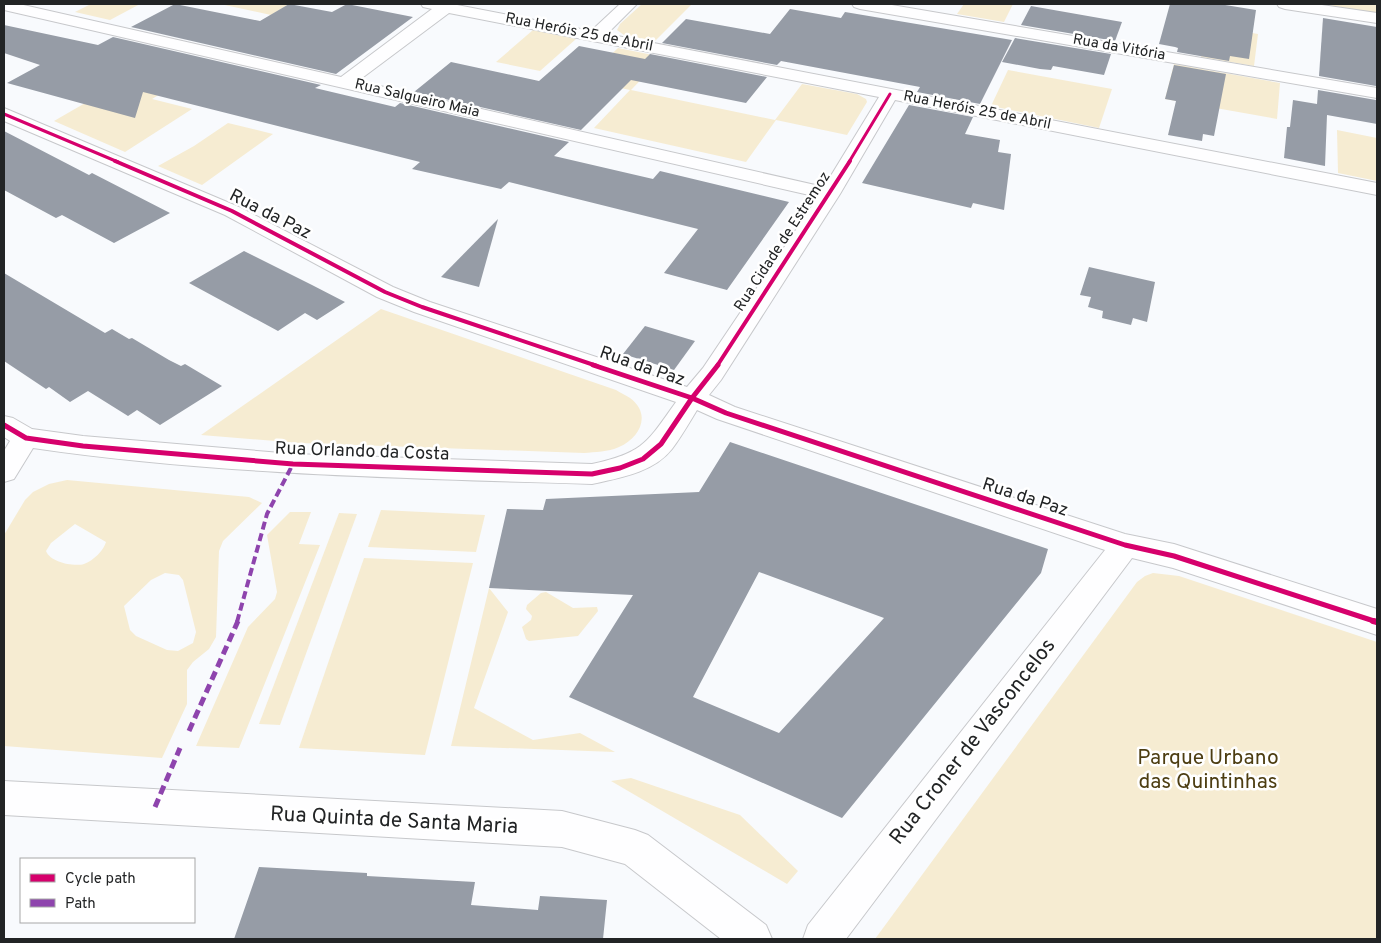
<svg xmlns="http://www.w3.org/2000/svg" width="1381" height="943" viewBox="0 0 1381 943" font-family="Overpass,sans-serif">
<rect width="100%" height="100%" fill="#f8fafd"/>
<g fill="#f6ecd2" fill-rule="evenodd">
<path d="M91 4H140L110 20 75 12Z"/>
<path d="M220 4H289L271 15Z"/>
<path d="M642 4H692L655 41 624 35 617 30 620 24Z"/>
<path d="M964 4H1013L1004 22 957 14Z"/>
<path d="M1327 4H1377V13L1328 5Z"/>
<path d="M1207 25 1258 34 1254 66 1201 57Z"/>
<path d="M533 30 576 39 540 71 496 62Z"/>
<path d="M618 48 663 57 631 90 775 120 802 84 857 94 866 99 867 102 847 135 776 120 746 162 594 128 630 90 584 80Z"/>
<path d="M172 53 212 62 152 99 192 109 125 152 54 121Z"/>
<path d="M1174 64 1280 83 1277 119 1165 99Z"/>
<path d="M1008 70 1112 89 1099 128 991 106Z"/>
<path d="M228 123 273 134 202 185 158 166 194 146Z"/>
<path d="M1337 130 1377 138V181L1338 173Z"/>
<path d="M381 309 616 390C620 393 626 395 630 398 652 414 640 438 619 447 608 452 595 452 584 453L300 443 201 435Z"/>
<path d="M67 480 249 497 262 503 223 541 219 551 216 637 209 649 193 662 187 670V704L162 758 4 746V535L25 500 33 492 49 484ZM75 524 106 542C104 550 93 561 84 564 73 567 50 562 46 551L51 543ZM165 573 179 575 183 580 196 632 193 643 178 651 167 650 136 636 130 630 124 606 151 580Z"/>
<path d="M381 510 485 515 476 552 368 547Z"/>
<path d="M290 512H311L299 544 320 545 239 748 196 746 248 627 275 599 277 592 267 535Z"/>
<path d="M339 513 357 514 280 725 259 724Z"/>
<path d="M364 558 473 563 425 755 299 748Z"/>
<path d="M1153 573 1179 576 1377 642V939H875L1137 582 1145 576Z"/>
<path d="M489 588 508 612 474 708 533 740 580 733 615 752 451 746Z"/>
<path d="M541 593 546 592 573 608 597 607 598 611 578 636 529 641 526 639 522 627 531 620 532 616 526 609 527 605Z"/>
<path d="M631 778 740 815 798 871 787 884 611 781Z"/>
</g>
<g fill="#969ca6" fill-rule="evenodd">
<path d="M175 4 260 21 289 4 332 12 347 4 413 17 336 74 131 27Z"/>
<path d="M1170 4H1219L1256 10 1249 59 1230 56 1229 61 1177 52 1178 48 1175 47 1159 44Z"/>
<path d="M1031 6 1122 22 1115 41 1021 25Z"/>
<path d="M790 9 841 18 845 12 1012 40 980 104 917 92 920 87 781 61 777 65 662 43 686 19 770 34Z"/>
<path d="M1323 18 1377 27 1376 86 1319 76Z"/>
<path d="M4 25 98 45 113 37 321 85 315 88 395 107 400 103 569 142 554 156 653 179 660 171 789 202 727 290 664 273 698 229 509 182 501 189 412 169 420 162 143 92 135 118 7 83 40 65 4 53Z"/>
<path d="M1015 38 1111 54 1104 75 1053 66 1051 70 1040 69 1002 62Z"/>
<path d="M579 46 645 59 650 54 767 77 746 103 631 80 581 130 414 92 451 62 539 81Z"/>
<path d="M1174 65 1226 74 1214 136 1203 134 1202 141 1168 135 1176 101 1165 99Z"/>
<path d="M1318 90 1376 100 1377 124 1327 115 1325 166 1284 158 1287 127H1290L1293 100 1317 104Z"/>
<path d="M909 105 973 117 965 134 1000 140 998 152 1011 154 1004 210 973 203 971 208 862 183Z"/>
<path d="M4 131 89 175 92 173 170 213 114 243 62 215 56 218 4 190Z"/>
<path d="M498 219 479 287 441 277Z"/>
<path d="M244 251 312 285 345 302 317 320 305 313 278 331 189 283Z"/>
<path d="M1089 267 1155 282 1147 322 1133 318 1131 325 1102 318 1103 311 1088 307 1091 297 1080 295Z"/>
<path d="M4 273 105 333 112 329 129 339 132 338 169 360 181 366 185 364 222 386 160 425 137 410 128 416 88 391 70 402 49 387 46 389 4 361Z"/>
<path d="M645 326 695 341 674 370 623 354Z"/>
<path d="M730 442 1048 549 1041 573 842 818 569 697 633 595 489 588 507 509 543 510 546 499 699 492ZM759 572 884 618 779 733 693 697Z"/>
<path d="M259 867 367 873V876L475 882 471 905 538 910 540 896 607 900 603 939H234Z"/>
</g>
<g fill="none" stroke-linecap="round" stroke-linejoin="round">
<g stroke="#c7c8cb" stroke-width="2">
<g id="minor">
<path d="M4 4H19L341 77 432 9 423 7 421 4H452L591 31 620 4H637L607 34 1377 183V195L895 100 840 194 721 380 709 395 735 407 1125 534 1174 544 1377 609V635L1173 568 1132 558 846 939H803L808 925 1105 550 717 419 697 410C689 423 681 437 672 449 653 473 619 478 592 484 405 478 218 475 33 448L14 479 4 482V451L10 441 4 437V416L13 418 32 429 83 436 293 454 592 464C643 453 647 443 676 402L414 312 377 297 225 215 4 121V108L239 207 393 287 430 302 687 387 703 368 818 197 4 10ZM449 13 879 97 824 187 358 81Z"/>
<path d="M852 4H886L1377 88V98L860 9 854 7Z"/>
<path d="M1277 4H1315L1377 13V23L1285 9 1279 7Z"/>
<path d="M4 781 562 811 635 830 648 835 766 925 772 939H721L625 864 562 847 4 815Z"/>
</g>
</g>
<use href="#minor" fill="#fefeff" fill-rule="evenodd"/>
<path stroke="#8e44ad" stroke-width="4" stroke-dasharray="8 4" stroke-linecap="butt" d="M237 622 267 514 293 464"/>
<g stroke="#8e44ad" stroke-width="5" stroke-dasharray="9 5" stroke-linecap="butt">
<path d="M189 731 238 621"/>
<path d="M155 807 180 748"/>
</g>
<g stroke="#fff" stroke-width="5">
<g id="cycleway-far3">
<path d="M4 114 118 162"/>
<path d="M849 162 890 94"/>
</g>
</g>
<g stroke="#fff" stroke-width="6">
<g id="cycleway-far2">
<path d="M115 161 232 211 385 292 422 307 597 366"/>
<path d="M717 366 850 161"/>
</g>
</g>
<g stroke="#fff" stroke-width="8">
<g id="cycleway-far1">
<path d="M593 365 692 398 726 413 1125 545 1174 556 1377 622"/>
<path d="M4 425 26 438 83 446 293 464 592 474 620 468 643 459 661 444 692 398 718 365"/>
</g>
</g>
<g stroke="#fff" stroke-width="9">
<path id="cycleway" d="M1373 621 1377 622"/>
</g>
<use href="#cycleway-far3" stroke="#d6006c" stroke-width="3"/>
<use href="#cycleway-far2" stroke="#d6006c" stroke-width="4"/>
<use href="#cycleway-far1" stroke="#d6006c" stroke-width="5"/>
<use href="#cycleway" stroke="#d6006c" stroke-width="6"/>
</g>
<g text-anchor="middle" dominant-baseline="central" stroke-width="5" stroke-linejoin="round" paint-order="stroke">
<g font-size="15" fill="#222425" stroke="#fff">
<text transform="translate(579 33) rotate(11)">Rua Heróis 25 de Abril</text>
<text transform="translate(1119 48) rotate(10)">Rua da Vitória</text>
<text transform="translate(417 99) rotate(13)">Rua Salgueiro Maia</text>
<text transform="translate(977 111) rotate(11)">Rua Heróis 25 de Abril</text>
<text transform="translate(783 242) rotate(-57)">Rua Cidade de Estremoz</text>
</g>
<g font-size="18" fill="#222425" stroke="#fff">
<text transform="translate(270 215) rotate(27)">Rua da Paz</text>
<text transform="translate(642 367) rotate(19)">Rua da Paz</text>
<text transform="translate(362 452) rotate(2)">Rua Orlando da Costa</text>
<text transform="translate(1025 498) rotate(18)">Rua da Paz</text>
</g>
<g font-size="21" fill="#222425" stroke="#fff">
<text transform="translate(973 742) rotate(-52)">Rua Croner de Vasconcelos</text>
<text transform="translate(394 821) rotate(3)">Rua Quinta de Santa Maria</text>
</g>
<g font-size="21" fill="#4d3e12" stroke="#fff">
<text x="1208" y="758">Parque Urbano<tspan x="1208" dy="24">das Quintinhas</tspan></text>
</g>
</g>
<rect width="1381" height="943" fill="none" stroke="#222425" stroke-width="10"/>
<rect x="20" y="858" width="175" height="65" fill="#ffffff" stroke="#a7a7a8"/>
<rect x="30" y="874" width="25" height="8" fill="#d6006c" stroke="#a7a7a8"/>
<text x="65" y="883" font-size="15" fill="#222425">Cycle path</text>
<rect x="30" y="899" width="25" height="8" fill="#8e44ad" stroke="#a7a7a8"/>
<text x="65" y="908" font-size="15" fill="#222425">Path</text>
</svg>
